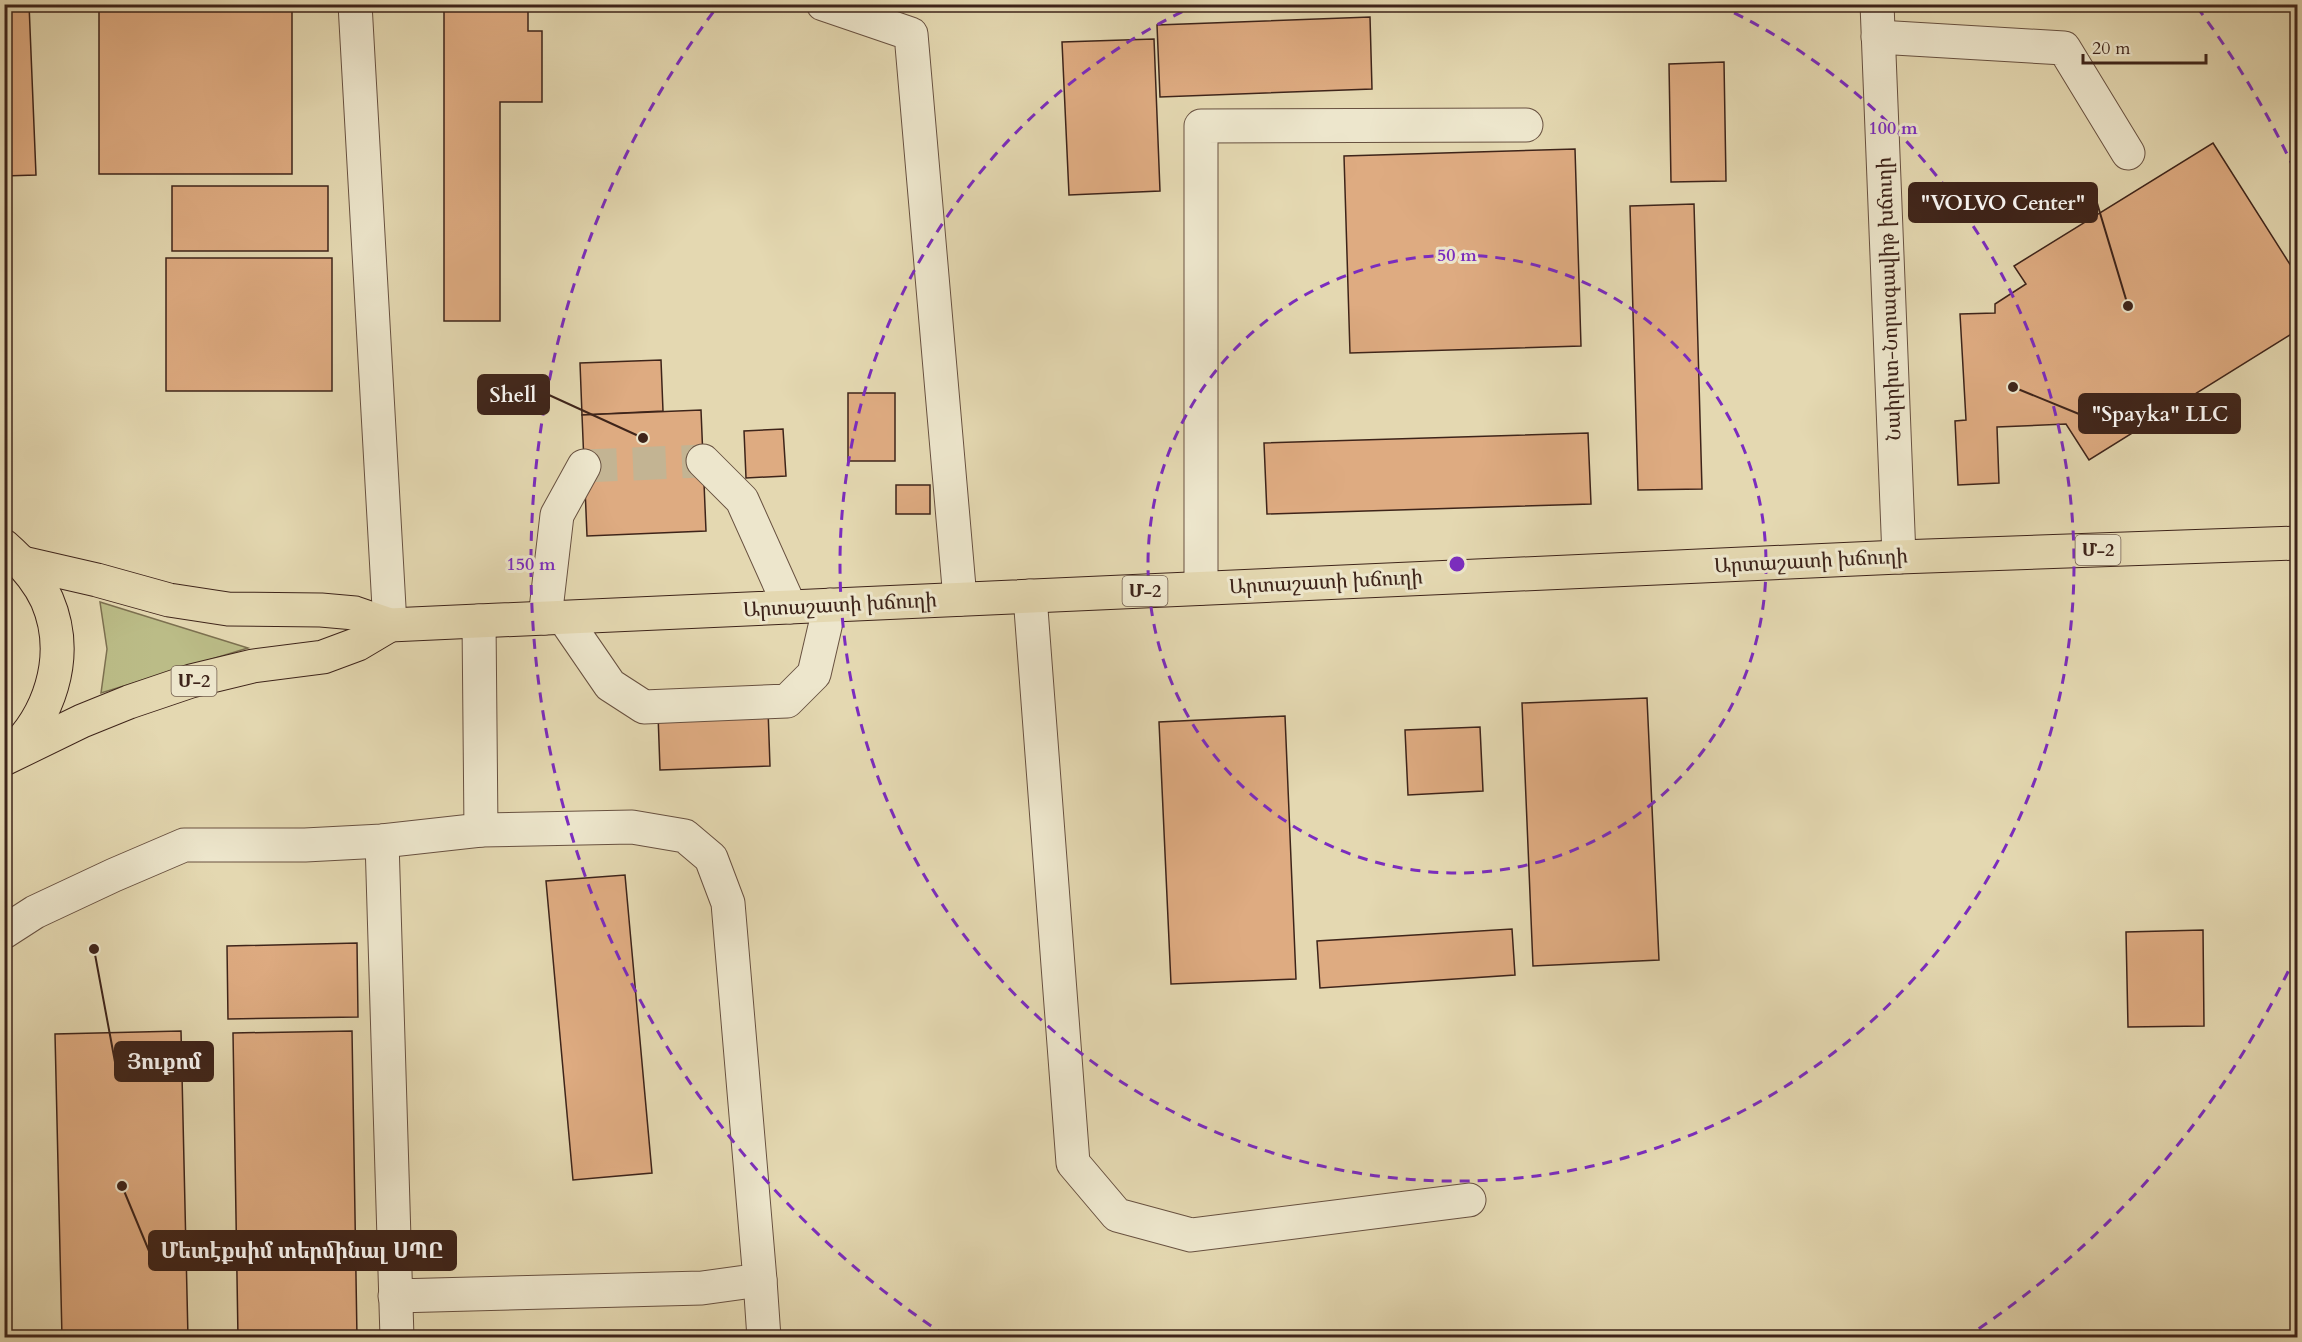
<svg xmlns="http://www.w3.org/2000/svg" width="2302" height="1342" viewBox="0 0 2302 1342" font-family="Cardo,'Noto Serif Armenian',serif">
<rect width="100%" height="100%" fill="#e4d8b1"/>
<filter id="stains"><feTurbulence type="fractalNoise" baseFrequency=".00333" numOctaves="4"/><feColorMatrix values="0 0 0 0 .2 0 0 0 0 .09 0 0 0 0 .02 0 0 0 .5 -.17"/></filter>
<radialGradient id="worn" r=".72"><stop offset=".6" stop-color="#630" stop-opacity="0"/><stop offset="1" stop-color="#630" stop-opacity=".3"/></radialGradient>
<path fill="#bbbc87" stroke="#7c7050" stroke-width="1.5" d="M100 602 248 648 101 693 107 649Z"/>
<g fill="#deab81" stroke="#3e241a" stroke-width="1.5">
<path d="M4 4H29L36 175 4 176Z"/>
<rect x="99" y="4" width="193" height="170"/>
<path d="M444 4H528V31H542V102H500V321H444Z"/>
<path d="M1370 17 1372 89 1160 97 1157 25Z"/>
<path d="M1154 39 1160 191 1069 195 1062 42Z"/>
<path d="M1724 62 1726 181 1671 182 1669 64Z"/>
<path d="M2213 143 2298 277V330L2089 460 2066 424 1997 427 1999 483 1958 485 1955 421 1966 420 1960 314 1995 313V304L2026 284 2014 266Z"/>
<path d="M1575 149 1581 346 1350 353 1344 156Z"/>
<rect x="172" y="186" width="156" height="65"/>
<path d="M1694 204 1702 489 1638 490 1630 206Z"/>
<rect x="166" y="258" width="166" height="133"/>
<path d="M661 360 663 411 582 415 580 363Z"/>
<rect x="848" y="393" width="47" height="68"/>
<path d="M701 410 706 531 587 536 582 415Z"/>
<path d="M783 429 786 476 746 478 744 431Z"/>
<path d="M1588 433 1591 504 1267 514 1264 443Z"/>
<rect x="896" y="485" width="34" height="29"/>
<path d="M1647 698 1659 960 1533 966 1522 703Z"/>
<path d="M768 709 770 766 660 770 658 714Z"/>
<path d="M1285 716 1296 979 1171 984 1159 722Z"/>
<path d="M1480 727 1483 791 1408 795 1405 730Z"/>
<path d="M625 875 652 1173 573 1180 546 881Z"/>
<path d="M1512 929 1515 975 1320 988 1317 941Z"/>
<path d="M2203 930 2204 1026 2128 1027 2126 932Z"/>
<path d="M357 943 358 1017 228 1019 227 946Z"/>
<path d="M181 1031 188 1338H62L55 1034Z"/>
<path d="M352 1031 357 1338H238L233 1033Z"/>
</g>
<g fill="none" stroke-linecap="round" stroke-linejoin="round">
<path stroke="#c3b493" stroke-width="33" stroke-dasharray="33 16" stroke-linecap="butt" d="M584 466 703 461"/>
<g stroke="#685140" stroke-width="35">
<g id="minor">
<path d="M355 4 390 625"/>
<path d="M823 4 911 34 960 599"/>
<path d="M1877 4 1899 557"/>
<path d="M1878 37 2064 48 2128 153"/>
<path d="M703 461 742 500 790 607"/>
<path d="M1201 588V126L1526 125"/>
<path d="M1030 596 1073 1163 1117 1215 1191 1235 1469 1200"/>
<path d="M545 618 557 515 584 466"/>
<path d="M564 618 610 685 644 707 787 701 814 674 830 605"/>
<path d="M382 841 397 1338"/>
<path d="M4 932 35 912 114 875 184 845H305L382 841 481 830 479 621"/>
<path d="M760 1280 764 1338"/>
<path d="M395 1296 702 1288 760 1280 728 903 711 858 685 836 632 827 481 830"/>
</g>
</g>
<g stroke="#3e241a" stroke-width="35">
<g id="major">
<path d="M23 563 97 580 169 600 228 609 321 610 355 613 390 625 1899 557 2298 543"/>
<path d="M4 759 82 721 129 702 191 681 253 666 323 657 358 644 390 625"/>
</g>
</g>
<g stroke="#3e241a" stroke-width="35">
<path id="highway" d="M4 546C22 562 37 578 47 600 71 656 50 720 4 758"/>
</g>
<use href="#minor" stroke="#ede6cc" stroke-width="33"/>
<use href="#major" stroke="#e4d8b1" stroke-width="33"/>
<use href="#highway" stroke="#e4d8b1" stroke-width="33"/>
</g>
<g fill="none" stroke="#7b2cbf" stroke-width="3" stroke-dasharray="10 8">
<circle cx="1457" cy="564" r="309"/>
<path d="M1718 5A617 617 0 1 1 1196 5"/>
<path d="M2296 955A926 926 0 0 1 1968 1336M946 1336A926 926 0 0 1 717 7M2197 7A926 926 0 0 1 2296 173"/>
</g>
<g text-anchor="middle" dominant-baseline="central" stroke-width="6" stroke-linejoin="round" paint-order="stroke">
<g fill="#ede6cc" stroke="#725e4f" stroke-width="1.5">
<rect x="2075.5" y="535" width="45" height="30" rx="4.5"/>
<rect x="1122.5" y="576" width="45" height="30" rx="4.5"/>
<rect x="171.5" y="666" width="45" height="30" rx="4.5"/>
</g>
<g font-size="18" font-weight="bold" fill="#3e241a">
<text x="2098" y="550">Մ-2</text>
<text x="1145" y="591">Մ-2</text>
<text x="194" y="681">Մ-2</text>
</g>
<g font-size="20" fill="#3e241a" stroke="#ede6cc">
<text transform="translate(1889 299) rotate(-92)">Նաիրիտ-Նորագավիթ խճուղի</text>
<text transform="translate(1811 561) rotate(-3)">Արտաշատի խճուղի</text>
<text transform="translate(1326 582) rotate(-3)">Արտաշատի խճուղի</text>
<text transform="translate(840 605) rotate(-3)">Արտաշատի խճուղի</text>
</g>
</g>
<circle cx="1457" cy="564" r="9" fill="#7b2cbf" stroke="#ede6cc" stroke-width="3"/>
<g font-size="18" text-anchor="middle" font-weight="bold" fill="#7b2cbf" stroke="#ede6cc" stroke-width="6" stroke-linejoin="round" paint-order="stroke">
<text x="1893" y="134">100 m</text>
<text x="1457" y="261">50 m</text>
<text x="531" y="570">150 m</text>
</g>
<path fill="none" stroke="#3e241a" stroke-width="2" d="M2128 306L2097 203M643 438L549 395M2013 387L2079 414M94 949L115 1062M122 1186L149 1251"/>
<g fill="#3e241a" stroke="#ede6cc" stroke-width="2">
<circle cx="2128" cy="306" r="6"/>
<circle cx="643" cy="438" r="6"/>
<circle cx="2013" cy="387" r="6"/>
<circle cx="94" cy="949" r="6"/>
<circle cx="122" cy="1186" r="6"/>
</g>
<g fill="#3e241a" stroke="#3e241a" stroke-width="2">
<rect x="1909" y="183" width="188" height="39" rx="6"/>
<rect x="478" y="375" width="71" height="39" rx="6"/>
<rect x="2079" y="394" width="161" height="39" rx="6"/>
<rect x="115" y="1042" width="98" height="39" rx="6"/>
<rect x="149" y="1231" width="307" height="39" rx="6"/>
</g>
<g font-size="21" text-anchor="middle" font-weight="bold" fill="#fff">
<text x="2003" y="210">"VOLVO Center"</text>
<text x="513" y="402">Shell</text>
<text x="2160" y="421">"Spayka" LLC</text>
<text x="164" y="1069">Յուքոմ</text>
<text x="302" y="1258">Մետէքսիմ տերմինալ ՍՊԸ</text>
</g>
<rect width="2302" height="1342" fill="none" stroke="#e4d8b1" stroke-width="24"/>
<rect x="6" y="6" width="2290" height="1330" fill="none" stroke="#3e241a" stroke-width="3"/>
<rect x="12" y="12" width="2278" height="1318" fill="none" stroke="#3e241a" stroke-width="1.5"/>
<path d="M2083 54v9h123v-9" fill="none" stroke="#3e241a" stroke-width="3"/>
<text x="2092" y="54" font-size="18" fill="#3e241a" stroke="#ede6cc" stroke-width="4.5" paint-order="stroke">20 m</text>
<rect width="100%" height="100%" filter="url(#stains)"/>
<rect width="100%" height="100%" fill="url(#worn)"/>
</svg>
